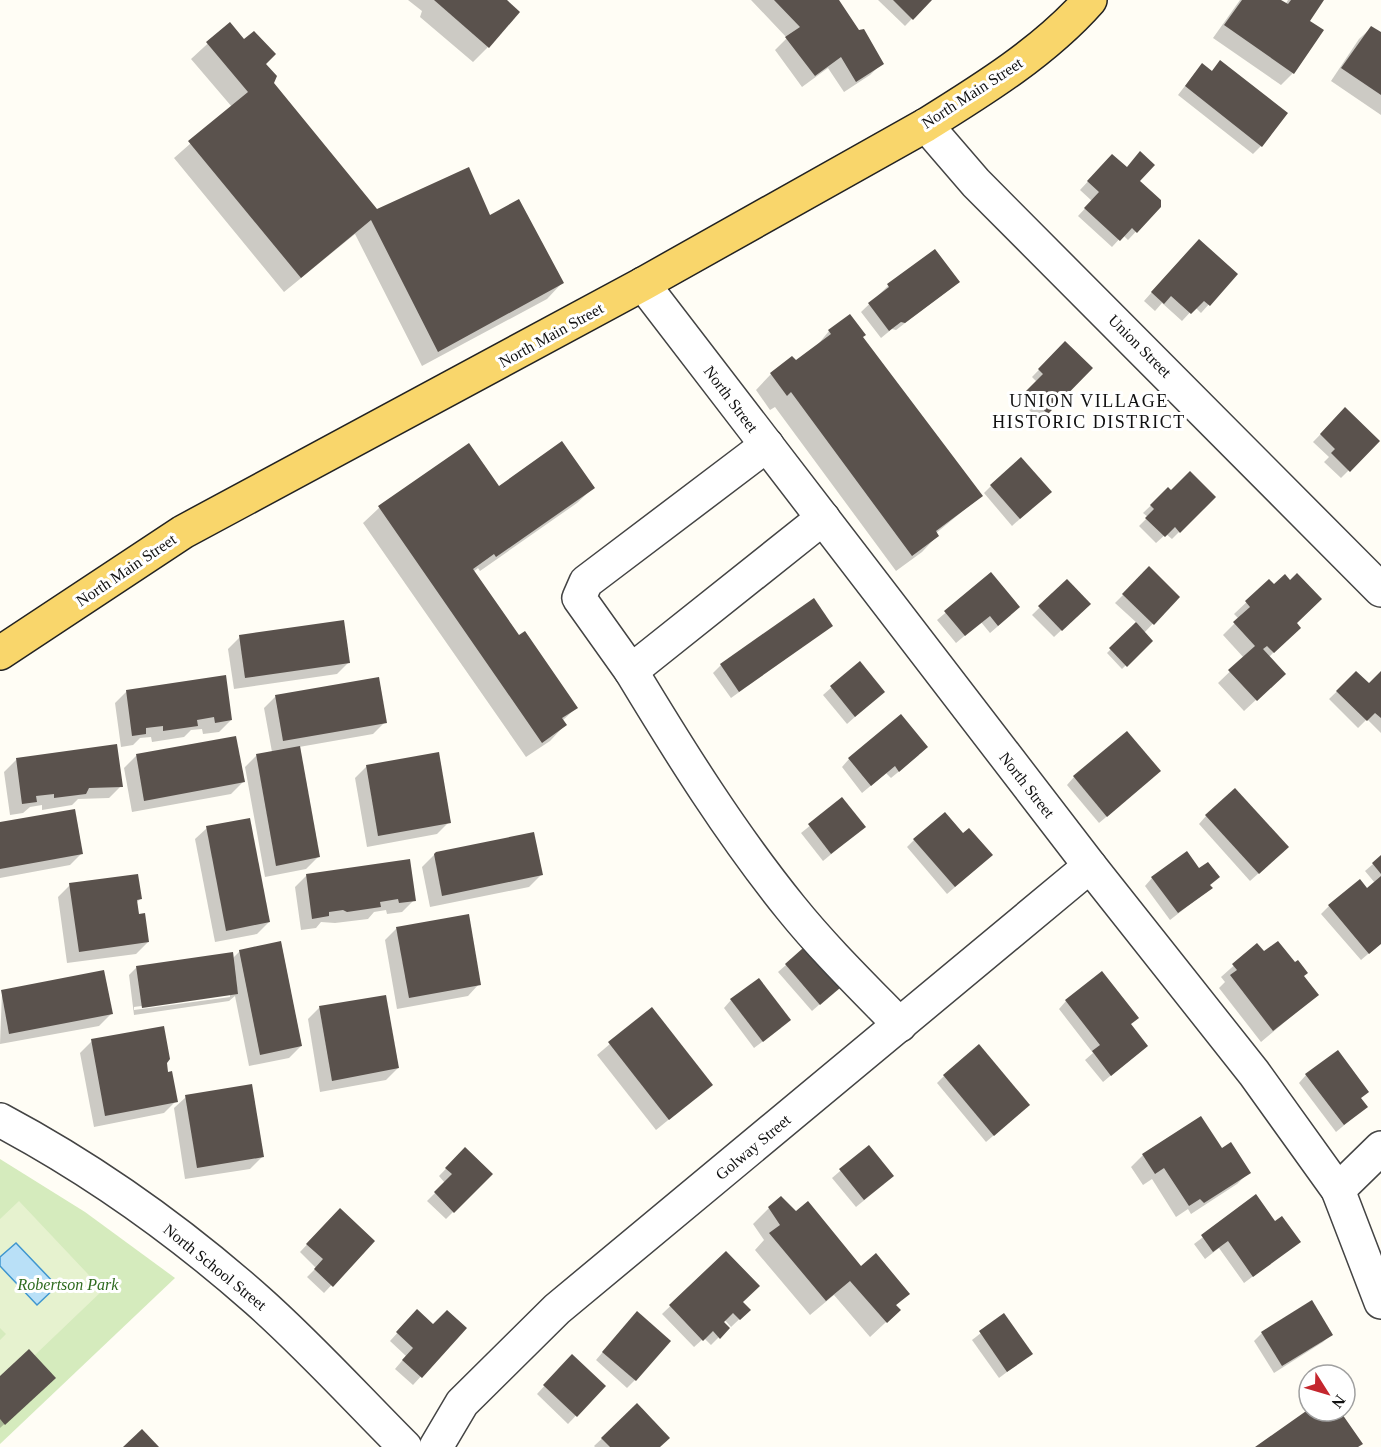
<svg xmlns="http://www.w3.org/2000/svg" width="1381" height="1447" viewBox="0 0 1381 1447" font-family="Georgia,serif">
<rect width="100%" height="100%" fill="#fffdf5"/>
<path fill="#d5ebbd" d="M0 1159 85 1212 175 1278 0 1444Z"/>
<path fill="#e6f2cf" d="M19 1201 103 1290 35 1355 0 1376V1340L6 1334 0 1328V1266L37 1305 16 1243 0 1257V1219Z"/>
<path fill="#b9e0f7" stroke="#3f96cf" stroke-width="1.5" d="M16 1243 57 1286 37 1305 0 1266V1257Z"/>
<g fill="#0003" fill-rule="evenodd">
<path d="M408 0H504L488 47 473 62 420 17 422 11Z"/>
<path d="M751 0H837L882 63 870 75 844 92 828 68 802 87 775 50 787 38Z"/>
<path d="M878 0H930L905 26Z"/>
<path d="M1240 0H1279L1285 5 1288 0H1323L1308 21 1293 73 1281 85 1213 38Z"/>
<path d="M229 24 264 64 273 83 377 210 489 217 562 283 547 299 422 366 355 234 284 292 174 158 232 107 191 59Z"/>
<path d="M1371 28 1381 34V115L1331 81 1359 39Z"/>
<path d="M1220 62 1261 146 1253 154 1178 95 1195 73 1211 72Z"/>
<path d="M1105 163 1126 168 1160 206 1128 240 1123 235 1112 247 1078 216 1092 201 1080 190Z"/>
<path d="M1191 248 1236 274 1201 313 1195 307 1182 321 1162 303 1155 311 1144 301Z"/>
<path d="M888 286 950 289 896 330 892 329 881 338 861 312Z"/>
<path d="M829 331 861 338 981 496 935 534 937 536 922 552 896 571 775 407 770 410 756 390 771 374 796 363 815 348Z"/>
<path d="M1065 343 1091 368 1039 420 1019 400 1037 382 1032 377Z"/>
<path d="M1345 409 1378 441 1341 478 1324 462 1329 457 1313 442Z"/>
<path d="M469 445 498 488H593L577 503 480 571 478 568 473 572 518 637 576 708 562 721 565 725 550 741 526 757 363 523 379 508Z"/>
<path d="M991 486 1042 499 1012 526 984 493Z"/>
<path d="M1168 489 1171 492 1214 497 1172 539 1166 534 1156 543 1139 526 1148 517 1143 513Z"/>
<path d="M1149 569 1178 597 1144 633 1151 641 1122 669 1107 653 1137 623 1115 603Z"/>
<path d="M991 574 1011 615 990 633 981 622 956 643 937 620Z"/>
<path d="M1067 581 1089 604 1054 637 1032 615Z"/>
<path d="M1269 581 1274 587 1290 582 1295 623 1287 639 1269 657 1272 685 1244 711 1218 683 1244 658 1223 635 1239 619 1234 614Z"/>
<path d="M831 626 731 698 713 673 721 665Z"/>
<path d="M240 637 349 662 337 674 234 689 228 649Z"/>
<path d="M859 663 883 692 847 724 823 695Z"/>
<path d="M1356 673 1369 685 1381 673V733L1367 719 1358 728 1329 699Z"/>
<path d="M127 691 231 720 219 732 203 734 202 729 191 730 184 737 152 742 151 737 140 738 133 745 121 747 115 703Z"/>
<path d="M276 696 385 722 373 734 299 747 318 857 306 869 265 877 245 767 257 755 272 752 264 708Z"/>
<path d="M919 755 891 778 886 773 862 793 842 767 849 759Z"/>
<path d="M136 756 243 782 231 794 132 812 124 768Z"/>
<path d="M16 760 121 786 109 798 78 799 72 805 42 810V805L30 807 23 813 10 815 4 772Z"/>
<path d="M367 766 449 822 437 834 367 847 355 778Z"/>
<path d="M1074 777 1151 779 1099 823 1067 785Z"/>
<path d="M842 800 864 827 823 861 801 833Z"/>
<path d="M1206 816 1279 855 1250 881 1199 824Z"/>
<path d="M0 824 82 853 70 865 0 878Z"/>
<path d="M207 828 269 922 257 934 215 942 195 839Z"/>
<path d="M533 833 541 875 529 887 430 907 422 867 434 855Z"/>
<path d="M963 835 983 863 947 894 907 847 914 840Z"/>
<path d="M1381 857V943L1361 960 1321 914 1329 906 1367 890 1375 883 1365 871Z"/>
<path d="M307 875 414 900 402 912 387 914 386 910 374 912 368 919 335 923 321 922 316 928 301 930 295 887Z"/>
<path d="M1152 878 1209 886 1211 888 1170 920 1145 886Z"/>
<path d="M70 885 140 899 136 903 138 916 148 942 136 954 67 963 58 897Z"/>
<path d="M397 928 479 984 468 996 397 1009 385 940Z"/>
<path d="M1257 945 1264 954 1302 976 1317 995 1261 1042 1219 988 1225 982 1221 977Z"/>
<path d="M240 951 301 1046 289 1058 249 1066 235 996 229 1001 134 1015 129 975 137 967 232 959ZM230 994V997L134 1010V1007Z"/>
<path d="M786 965 837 989 812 1011 778 972Z"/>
<path d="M2 992 111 1014 99 1026 0 1044Z"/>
<path d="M731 1000 781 1028 754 1048 724 1008Z"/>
<path d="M1066 1001 1130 1025 1146 1046 1103 1082 1085 1060 1093 1053 1059 1009Z"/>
<path d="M320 1007 398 1068 386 1080 320 1092 308 1019Z"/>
<path d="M651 1009 711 1085 656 1130 597 1055Z"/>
<path d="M92 1041 165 1062 176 1101 164 1113 94 1127 80 1053Z"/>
<path d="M1306 1075 1360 1099 1366 1107 1336 1132 1299 1083Z"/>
<path d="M944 1076 1021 1112 986 1142 937 1083Z"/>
<path d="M186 1097 262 1157 250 1169 185 1179 174 1108Z"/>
<path d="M868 1147 884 1184 856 1207 832 1178Z"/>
<path d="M465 1149 491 1174 446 1219 427 1201 445 1183 439 1176Z"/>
<path d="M1221 1150 1249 1172 1237 1184 1191 1214 1188 1209 1176 1217 1152 1179 1143 1185 1131 1167 1143 1155Z"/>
<path d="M1256 1197 1275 1223 1299 1242 1244 1283 1219 1248 1205 1259 1194 1244Z"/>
<path d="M769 1208 861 1268 908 1294 895 1306 899 1310 870 1337 834 1295 810 1315 755 1250 764 1240 753 1224Z"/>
<path d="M332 1218 373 1241 324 1293 307 1277 316 1268 300 1252Z"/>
<path d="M726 1253 741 1302 749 1310 731 1327 724 1319 722 1322 728 1328 711 1345 704 1338 694 1347 662 1314Z"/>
<path d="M1004 1315 1031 1354 999 1378 972 1340Z"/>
<path d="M410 1319 433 1325 465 1328 413 1385 395 1369 406 1356 390 1341Z"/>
<path d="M629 1321 635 1380 627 1388 596 1360Z"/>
<path d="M1262 1333 1331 1335 1323 1342 1274 1373 1254 1341Z"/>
<path d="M572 1356 604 1386 568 1424 537 1394Z"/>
<path d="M0 1378 46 1386 0 1428Z"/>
<path d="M637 1406 658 1447H595L594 1446Z"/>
</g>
<g fill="#5a524d">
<path d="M434 0H507L520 12 489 48Z"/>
<path d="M774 0H839L859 30 864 29 884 64 856 82 841 57 815 76 785 37 800 27Z"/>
<path d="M893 0H932L913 20Z"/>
<path d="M1242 0H1281L1288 4 1291 0H1324L1310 21 1324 30 1294 74 1224 25Z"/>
<path d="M230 22 244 39 254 31 276 54 266 64 277 76 274 83 377 209 469 167 490 215 519 199 564 283 438 352 371 220 301 278 188 141 248 92 206 42Z"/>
<path d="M1371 26 1381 32V95L1341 68Z"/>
<path d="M1220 60 1288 113 1262 147 1185 86 1202 63 1212 71Z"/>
<path d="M1140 151 1155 165 1140 181 1161 200V207L1137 233 1132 228 1120 241 1084 208 1099 192 1087 181 1112 154 1127 167Z"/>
<path d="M1199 239 1238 274 1210 306 1204 301 1191 314 1171 296 1164 304 1151 292Z"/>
<path d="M935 249 960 282 905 323 901 322 889 331 868 303 889 287 887 284Z"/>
<path d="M850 314 866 335 863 337 983 496 936 531 939 536 912 556 791 392 787 396 770 373 792 356 796 360 831 334 828 330Z"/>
<path d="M1065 341 1093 368 1048 414 1025 392 1043 374 1038 369Z"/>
<path d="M1345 407 1380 441 1350 472 1331 453 1335 449 1320 434Z"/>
<path d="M562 441 595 488 496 557 494 554 473 569 519 635 525 631 578 708 562 718 567 725 542 743 378 506 469 443 499 486Z"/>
<path d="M1021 457 1052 492 1020 519 990 485Z"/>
<path d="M1190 471 1216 497 1180 533 1175 527 1165 537 1145 518 1154 509 1150 505 1168 487 1171 490Z"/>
<path d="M1149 566 1180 597 1154 625 1122 594Z"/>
<path d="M991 572 1020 607 998 626 990 616 965 636 944 611Z"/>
<path d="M1297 573 1322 599 1297 623 1301 628 1274 653 1267 646 1263 649 1286 674 1257 701 1228 670 1255 646 1233 622 1250 607 1245 601 1269 579 1274 584 1285 574 1290 580Z"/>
<path d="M1067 579 1091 604 1062 631 1038 606Z"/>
<path d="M814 598 833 626 739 692 720 664Z"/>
<path d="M344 620 350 663 245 678 239 635Z"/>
<path d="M1136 622 1153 641 1127 667 1109 648Z"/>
<path d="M860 661 885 692 855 717 830 686Z"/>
<path d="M1356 671 1369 683 1381 671V718L1375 713 1367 721 1336 691Z"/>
<path d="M226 675 232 720 215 723 214 717 197 720 198 726 163 731V726L146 728V734L132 736 126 690Z"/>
<path d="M379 677 387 723 283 741 275 695Z"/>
<path d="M901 714 928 747 899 772 895 766 871 786 848 758Z"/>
<path d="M1127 731 1161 771 1107 817 1073 776Z"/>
<path d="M236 736 245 782 144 801 136 754Z"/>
<path d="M117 744 123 787 89 788 86 794 54 798V794L36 796 37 802 22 804 16 758Z"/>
<path d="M300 746 320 857 276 866 256 754Z"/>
<path d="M439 752 451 823 378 836 366 765Z"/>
<path d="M1235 788 1289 847 1259 874 1205 815Z"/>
<path d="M842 797 866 827 831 854 808 824Z"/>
<path d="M75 809 83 854 0 869V822Z"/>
<path d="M945 812 963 833 969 828 993 855 955 887 913 839Z"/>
<path d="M250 818 270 922 226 931 206 826Z"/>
<path d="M534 832 543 875 442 896 434 854 436 852Z"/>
<path d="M1187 851 1199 868 1208 862 1220 877 1210 885 1213 888 1178 913 1151 877Z"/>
<path d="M1381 855V874L1372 863Z"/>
<path d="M410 859 416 901 399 903 398 899 380 902 381 907 347 912 343 910 329 912V916L312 919 306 874Z"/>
<path d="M138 874 142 899 137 900 139 914 145 913 149 942 79 952 69 883Z"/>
<path d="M1381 876V944L1369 954 1328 905 1360 879 1367 888Z"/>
<path d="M469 914 481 985 409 998 396 927Z"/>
<path d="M281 941 302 1046 260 1055 239 950Z"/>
<path d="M811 941 847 982 820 1005 785 964Z"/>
<path d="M1278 941 1295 962 1298 960 1308 973 1304 976 1319 995 1273 1031 1230 975 1237 970 1232 964 1257 943 1264 951Z"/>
<path d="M233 952 238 994 142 1008 136 966Z"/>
<path d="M104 970 113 1014 9 1034 1 990Z"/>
<path d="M1102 971 1139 1018 1131 1024 1148 1046 1111 1076 1092 1051 1100 1045 1065 1000Z"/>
<path d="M759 978 791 1020 763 1042 730 999Z"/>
<path d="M386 995 399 1068 332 1081 319 1006Z"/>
<path d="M652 1007 713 1085 669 1120 608 1042Z"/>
<path d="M164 1026 170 1059 167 1063 168 1072 172 1071 178 1102 105 1116 91 1039Z"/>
<path d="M979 1044 1030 1105 994 1136 943 1075Z"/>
<path d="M1338 1050 1369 1092 1361 1098 1368 1107 1344 1125 1305 1074Z"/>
<path d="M252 1084 264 1157 197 1168 185 1095Z"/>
<path d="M1201 1116 1222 1148 1231 1142 1251 1173 1204 1203 1200 1199 1189 1206 1164 1168 1155 1174 1142 1154Z"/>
<path d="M869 1145 894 1176 864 1200 839 1169Z"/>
<path d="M465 1147 493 1174 454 1213 434 1192 452 1174 445 1168Z"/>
<path d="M1256 1194 1275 1221 1282 1216 1301 1242 1253 1277 1228 1241 1213 1252 1201 1235Z"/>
<path d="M781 1196 796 1211 808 1201 861 1266 876 1253 910 1294 896 1305 901 1310 887 1323 850 1281 826 1301 769 1233 780 1225 768 1207Z"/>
<path d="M340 1208 375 1241 333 1287 314 1269 323 1259 306 1244Z"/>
<path d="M726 1251 760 1286 743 1302 751 1310 740 1320 733 1313 724 1322 730 1328 720 1339 713 1331 703 1341 669 1305Z"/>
<path d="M1312 1300 1333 1335 1282 1366 1261 1332Z"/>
<path d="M417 1309 433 1324 447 1310 467 1328 422 1378 402 1360 413 1348 396 1332Z"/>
<path d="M637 1311 671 1341 636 1381 602 1352Z"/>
<path d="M1004 1313 1033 1354 1007 1372 979 1331Z"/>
<path d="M29 1349 56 1378 5 1425 0 1419V1376Z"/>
<path d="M572 1354 606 1386 577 1417 543 1385Z"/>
<path d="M637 1403 670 1438 660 1447H610L601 1438Z"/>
<path d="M1309 1409V1411H1340L1363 1444 1358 1447H1255Z"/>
<path d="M142 1429 159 1447H123Z"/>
</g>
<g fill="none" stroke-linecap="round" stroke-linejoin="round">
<g stroke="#444" stroke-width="36">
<g id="minor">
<path d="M926 125 976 183 1381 590"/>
<path d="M643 284 1090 866 1254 1073 1338 1190 1381 1302"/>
<path d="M767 445 586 582 579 598 631 671 823 518"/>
<path d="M631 671C680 752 731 834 791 908 824 949 863 987 900 1025"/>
<path d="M0 1120C92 1169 179 1231 257 1300 309 1346 356 1398 405 1447"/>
<path d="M1338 1190 1381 1148"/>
<path d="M436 1447 462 1403 557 1309 1090 866"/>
</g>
</g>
<g stroke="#222" stroke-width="36">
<path id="major" d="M0 653 183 532 643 284 926 125C984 89 1045 51 1090 0"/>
</g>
<use href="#minor" stroke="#fff" stroke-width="33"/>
<use href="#major" stroke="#f9d66b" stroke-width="33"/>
</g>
<g text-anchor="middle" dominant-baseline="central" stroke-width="6" stroke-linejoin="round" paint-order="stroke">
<g font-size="16" fill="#111" stroke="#fff">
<text transform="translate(972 93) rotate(-33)">North Main Street</text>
<text transform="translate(551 335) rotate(-29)">North Main Street</text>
<text transform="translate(1140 346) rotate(45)">Union Street</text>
<text transform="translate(731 399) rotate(53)">North Street</text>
<text transform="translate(126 570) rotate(-34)">North Main Street</text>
<text transform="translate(1027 785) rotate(52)">North Street</text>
<text transform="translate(753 1147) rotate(-40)">Golway Street</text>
<text transform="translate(215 1267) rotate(39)">North School Street</text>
</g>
<g font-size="16" font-style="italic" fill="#2f6b1f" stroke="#fff">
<text x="68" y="1284">Robertson Park</text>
</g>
<g font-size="18" letter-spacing="1.5" fill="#111" stroke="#fff">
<text x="1089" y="401">UNION VILLAGE<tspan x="1089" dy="21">HISTORIC DISTRICT</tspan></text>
</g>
</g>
<g transform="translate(1327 1393) rotate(127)"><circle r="28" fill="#ffffff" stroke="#a0a0a0" stroke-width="1.5"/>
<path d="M0-4.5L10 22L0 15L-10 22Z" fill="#c4262e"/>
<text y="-9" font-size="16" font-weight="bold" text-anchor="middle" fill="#111111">N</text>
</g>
</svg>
